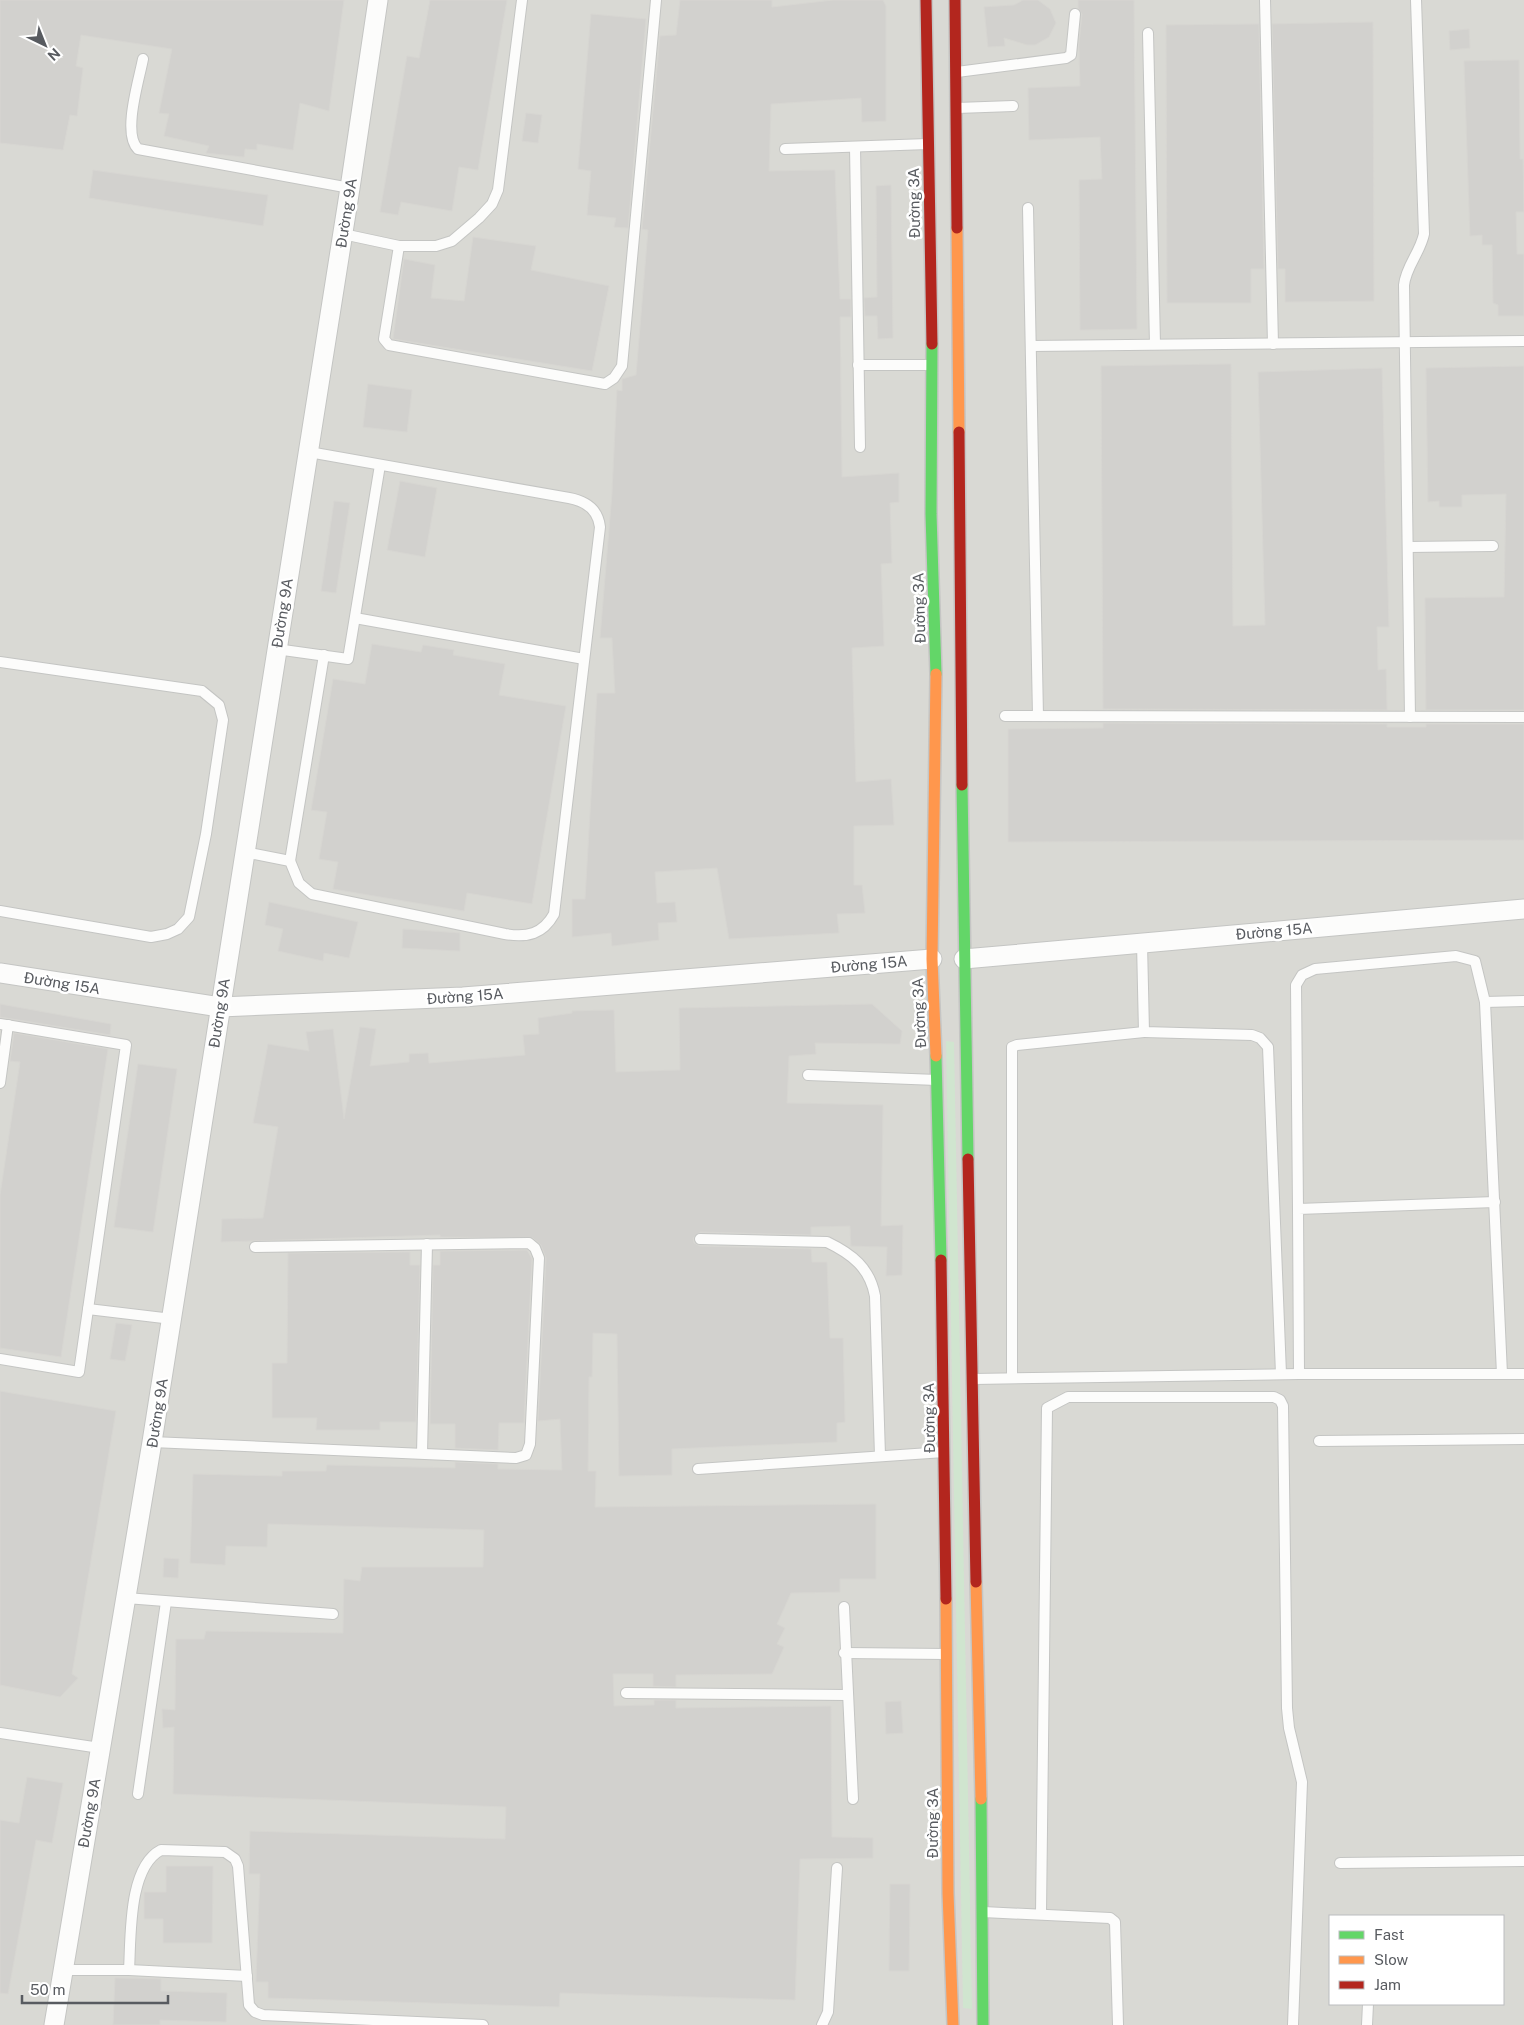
<svg xmlns="http://www.w3.org/2000/svg" width="1524" height="2025" viewBox="0 0 1524 2025" font-family="'Public Sans',sans-serif">
<rect width="100%" height="100%" fill="#e8e8e3"/>
<path fill="#d9d9d4" fill-rule="evenodd" d="M0 0H1524V2025H0ZM1330 1916H1503V2004H1330Z"/>
<path fill="#d0e5cf" d="M946 1041 954 1042 972 2009 963 2008Z"/>
<g fill="#d2d1ce" stroke="#d7d6d2">
<path d="M0 0H344L329 111 300 103 293 150 257 144V150L245 149 244 157 206 153 209 146 164 136 169 114 159 113 172 49 81 35 76 66 83 68 77 116 70 115 63 150 0 143Z"/>
<path d="M430 0H507L478 170 459 167 452 211 401 202 398 215 380 212 407 56 419 58Z"/>
<path d="M680 0H772V7L833 0H883L886 6V121L862 122 861 98 771 104 769 171 835 170 840 299H851V317H840L842 477 899 473V502L890 503 892 563 881 564 884 646 852 648 856 782 891 779 894 825 854 826V885H862L865 913 837 914 839 933 729 939 717 868 655 872 657 903 675 902 677 922 658 923 659 940 612 946 611 933 572 937V899H585L597 693H615L612 638H600L612 493 617 390 622 391V379L636 375 648 230 642 229 660 36 676 35Z"/>
<path d="M1023 0H1038L1050 9 1056 23 1049 37 1035 45H1027L1004 38 1005 46 988 47 984 7 1014 5Z"/>
<path d="M1078 0H1134L1137 329 1080 330 1079 180 1102 179 1100 137 1029 140 1028 88 1080 86 1079 44 1082 14 1078 8Z"/>
<path d="M591 14 646 19 628 228 614 227 616 218 587 215 591 171 578 169Z"/>
<path d="M1373 22 1374 301 1285 302V269H1278L1272 24Z"/>
<path d="M1259 24 1264 269H1251V303H1167L1166 25Z"/>
<path d="M1469 29 1470 48 1450 50 1449 31Z"/>
<path d="M1519 60 1520 159H1523L1524 212H1516L1517 254H1524V316H1498V305L1493 303 1492 245H1482V235L1470 236 1464 61Z"/>
<path d="M526 113 542 115 538 143 522 141Z"/>
<path d="M93 170 268 195 263 226 89 198Z"/>
<path d="M891 185 893 338 878 339 877 316H865L864 298 877 297 876 186Z"/>
<path d="M473 237 536 246 531 270 609 286 592 371 393 339 404 259 435 265 431 298 464 301Z"/>
<path d="M1231 364 1233 626 1265 625 1258 372 1382 368 1389 627H1377L1378 670 1386 669 1387 710 1103 709 1101 366Z"/>
<path d="M1524 366V710H1426L1425 598 1504 597 1506 494 1462 495V507H1439V501L1428 502 1426 368Z"/>
<path d="M368 384 412 390 407 432 363 427Z"/>
<path d="M400 481 437 488 425 557 387 550Z"/>
<path d="M334 501 350 503 336 593 321 591Z"/>
<path d="M372 644 421 652 423 645 454 650 453 655 505 664 499 695 566 706 532 904 467 893 464 911 333 889 338 862 319 859 327 812 311 810 333 679 365 684Z"/>
<path d="M1103 723 1387 724V727H1426V724H1524V840L1008 842V729L1103 728Z"/>
<path d="M269 902 358 922 349 958 324 953 323 961 278 951 283 929 265 925Z"/>
<path d="M403 929 460 933V951L402 948Z"/>
<path d="M0 1004 111 1024 110 1035 0 1017Z"/>
<path d="M872 1004 902 1031 900 1044 815 1043 816 1054 789 1056 787 1103 883 1105 881 1226 903 1225 902 1275 886 1276 887 1247 851 1246 850 1226 811 1227V1235L700 1232 693 1238 694 1243 700 1246 811 1249 812 1262H827L830 1338H843L845 1422 837 1423V1442L672 1449V1475L619 1476 617 1334 593 1333 592 1377H589L588 1471H596L595 1507 876 1504V1579H840V1592L791 1593 777 1624 785 1628 777 1644 784 1647 772 1674 676 1675V1687L653 1686V1674H613L614 1706 654 1705V1700H676V1708L831 1706 832 1837 873 1838V1858L800 1859 795 2000 560 1993 559 2007 268 1998V1982H256L260 1874H249L250 1831 505 1839 506 1807 173 1794 174 1727 163 1728 162 1709 175 1710 176 1639H204L206 1631 343 1633 344 1579 360 1581 362 1567H483L484 1530 268 1524 267 1547 226 1546 225 1565 190 1563 193 1474 282 1476V1471H326L327 1465 455 1468V1462L498 1464V1469L562 1470 560 1419 538 1421 546 1258 541 1245 533 1238 440 1237V1235L221 1242 222 1219 263 1218 278 1127 253 1123 268 1044 309 1051 306 1032 333 1029 344 1119 360 1027 376 1029 370 1066 409 1062V1054L428 1053 429 1063 525 1055 523 1035 539 1034 538 1018 572 1013V1011L614 1010 616 1072 680 1070 679 1008Z"/>
<path d="M14 1033 108 1049 61 1357 0 1348V1195L20 1062 10 1061Z"/>
<path d="M138 1064 177 1069 153 1232 114 1227Z"/>
<path d="M527 1250 532 1259 524 1423H499L498 1450 455 1448V1424H430L433 1265H440V1251Z"/>
<path d="M410 1252V1265H420L416 1422H380V1430H316L317 1418H272V1363H287L288 1253Z"/>
<path d="M116 1323 132 1325 125 1361 110 1359Z"/>
<path d="M0 1391 116 1411 72 1674 78 1678 60 1697 0 1685Z"/>
<path d="M164 1558 179 1559 178 1578 163 1577Z"/>
<path d="M901 1701 903 1733 886 1734 885 1702Z"/>
<path d="M27 1777 63 1783 52 1843 36 1840 8 1994 0 1993V1820L19 1823Z"/>
<path d="M166 1866H213L212 1943H163V1919H144V1892H166Z"/>
<path d="M890 1884H910L909 1971H889Z"/>
<path d="M115 1978 161 1979V1991L227 1993 226 2022 160 2020V2025H113Z"/>
</g>
<g fill="none" stroke-linecap="round" stroke-linejoin="round">
<g stroke="#c4c5c3" stroke-width="12">
<g id="lane">
<path d="M1265 0 1273 344"/>
<path d="M1148 33 1155 344"/>
<path d="M143 59C139 80 122 134 138 149L350 188"/>
<path d="M957 72 1066 58 1071 55 1075 14"/>
<path d="M957 108 1013 106"/>
<path d="M855 147 860 447"/>
<path d="M785 149 928 144"/>
<path d="M1028 208 1038 716"/>
<path d="M343 234 399 246H436L452 241 479 218 492 204 498 190 522 0"/>
<path d="M399 246 384 339 389 345 605 384 614 378 622 366 656 0"/>
<path d="M1031 346 1524 341"/>
<path d="M858 365H931"/>
<path d="M1408 547 1493 546"/>
<path d="M355 618 584 659"/>
<path d="M276 649 348 659 380 465"/>
<path d="M0 662 202 691 219 705 223 720 206 834 189 917 178 929 167 934 151 937 0 911"/>
<path d="M1005 716 1524 717"/>
<path d="M1410 717 1404 285C1406 266 1420 253 1424 234L1416 0"/>
<path d="M244 852 290 861 299 883 312 894 505 934C527 938 543 934 554 914L600 527C598 509 585 501 569 498L309 452"/>
<path d="M290 861 324 655"/>
<path d="M1142 943 1144 1032 1252 1035 1260 1038 1268 1047 1281 1374"/>
<path d="M1485 1002 1524 1001"/>
<path d="M0 1024 126 1045 79 1372 0 1359"/>
<path d="M808 1075 937 1080"/>
<path d="M0 1083 8 1025"/>
<path d="M1495 1202 1298 1209 1299 1374H1502"/>
<path d="M1298 1209 1296 985 1302 975 1315 969 1456 956 1475 961 1485 1002 1502 1374H1524"/>
<path d="M700 1239 827 1242C852 1254 870 1268 875 1296L880 1456"/>
<path d="M88 1309 172 1319"/>
<path d="M1012 1378V1047L1017 1045 1144 1032"/>
<path d="M974 1379 1299 1374"/>
<path d="M1319 1441 1524 1439"/>
<path d="M152 1442 516 1458 526 1455 530 1444 539 1258 535 1248 529 1243 255 1247"/>
<path d="M422 1453 427 1244"/>
<path d="M698 1469 944 1452"/>
<path d="M126 1598 333 1614"/>
<path d="M844 1607 853 1799"/>
<path d="M844 1653 946 1654"/>
<path d="M626 1693 847 1695"/>
<path d="M0 1733 100 1748"/>
<path d="M138 1794 166 1602"/>
<path d="M1340 1863 1524 1861"/>
<path d="M983 1912 1110 1918 1115 1922 1118 2025"/>
<path d="M1041 1914 1047 1408 1068 1397H1274L1280 1400 1283 1406 1287 1708 1289 1728 1302 1782 1293 2025"/>
<path d="M63 1970H129C131 1937 128 1867 161 1850L225 1852 235 1859 238 1866 249 2005 255 2012 263 2015 483 2025"/>
<path d="M129 1970 247 1976"/>
<path d="M822 2025 828 2012 837 1868"/>
<path d="M1367 2025 1368 2004"/>
</g>
</g>
<g stroke="#c4c5c3" stroke-width="21">
<g id="street">
<path d="M964 959 1524 909"/>
<path d="M0 973 220 1007 463 997 932 959"/>
<path d="M54 2025 152 1442 350 188 378 0"/>
</g>
</g>
<g stroke="#c5c5c4" stroke-width="14">
<g id="fast">
<path d="M932 344 931 514 936 674"/>
<path d="M962 785 968 1159"/>
<path d="M936 1056 941 1260"/>
<path d="M981 1799 983 2025"/>
</g>
</g>
<g stroke="#c5c5c4" stroke-width="14">
<g id="slow">
<path d="M957 228 959 432"/>
<path d="M936 674 932 959 936 1056"/>
<path d="M976 1582 981 1799"/>
<path d="M946 1599 948 1893 953 2025"/>
</g>
</g>
<g stroke="#c5c5c4" stroke-width="14">
<g id="jam">
<path d="M926 0 932 344"/>
<path d="M955 0 957 228"/>
<path d="M959 432 962 785"/>
<path d="M968 1159 976 1582"/>
<path d="M941 1260 946 1599"/>
</g>
</g>
<use href="#lane" stroke="#fcfcfb" stroke-width="10"/>
<use href="#street" stroke="#fcfcfb" stroke-width="19"/>
<use href="#fast" stroke="#63d668" stroke-width="11"/>
<use href="#slow" stroke="#ff974d" stroke-width="11"/>
<use href="#jam" stroke="#b3261e" stroke-width="11"/>
</g>
<g text-anchor="middle" dominant-baseline="central" stroke-width="5" stroke-linejoin="round" paint-order="stroke">
<g font-size="15" fill="#585b60" stroke="#fff">
<text transform="translate(914 203) rotate(-91)">Đường 3A</text>
<text transform="translate(346 213) rotate(-81)">Đường 9A</text>
<text transform="translate(919 608) rotate(-92)">Đường 3A</text>
<text transform="translate(282 613) rotate(-81)">Đường 9A</text>
<text transform="translate(1274 931) rotate(-5)">Đường 15A</text>
<text transform="translate(869 964) rotate(-5)">Đường 15A</text>
<text transform="translate(62 983) rotate(9)">Đường 15A</text>
<text transform="translate(465 996) rotate(-4)">Đường 15A</text>
<text transform="translate(219 1013) rotate(-81)">Đường 9A</text>
<text transform="translate(919 1013) rotate(-93)">Đường 3A</text>
<text transform="translate(157 1413) rotate(-81)">Đường 9A</text>
<text transform="translate(929 1418) rotate(-91)">Đường 3A</text>
<text transform="translate(89 1813) rotate(-80)">Đường 9A</text>
<text transform="translate(932 1823) rotate(-90)">Đường 3A</text>
</g>
</g>
<rect x="1329" y="1915" width="175" height="90" fill="#ffffff" stroke="#bcbdbf"/>
<rect x="1339" y="1931" width="25" height="8" fill="#63d668" stroke="#bcbdbf"/>
<text x="1374" y="1940" font-size="15" fill="#585b60">Fast</text>
<rect x="1339" y="1956" width="25" height="8" fill="#ff974d" stroke="#bcbdbf"/>
<text x="1374" y="1965" font-size="15" fill="#585b60">Slow</text>
<rect x="1339" y="1981" width="25" height="8" fill="#b3261e" stroke="#bcbdbf"/>
<text x="1374" y="1990" font-size="15" fill="#585b60">Jam</text>
<g transform="translate(45 45) rotate(137)" stroke="#ffffff" stroke-width="4" paint-order="stroke">
<path d="M0-4L9 19L0 12L-9 19Z" fill="#585b60"/>
<text y="-8" font-size="14" font-weight="bold" text-anchor="middle" fill="#585b60">N</text>
</g>
<path d="M22 1995v8h146v-8" fill="none" stroke="#585b60" stroke-width="2.5"/>
<text x="30" y="1995" font-size="15" fill="#585b60" stroke="#ffffff" stroke-width="4" paint-order="stroke">50 m</text>
</svg>
